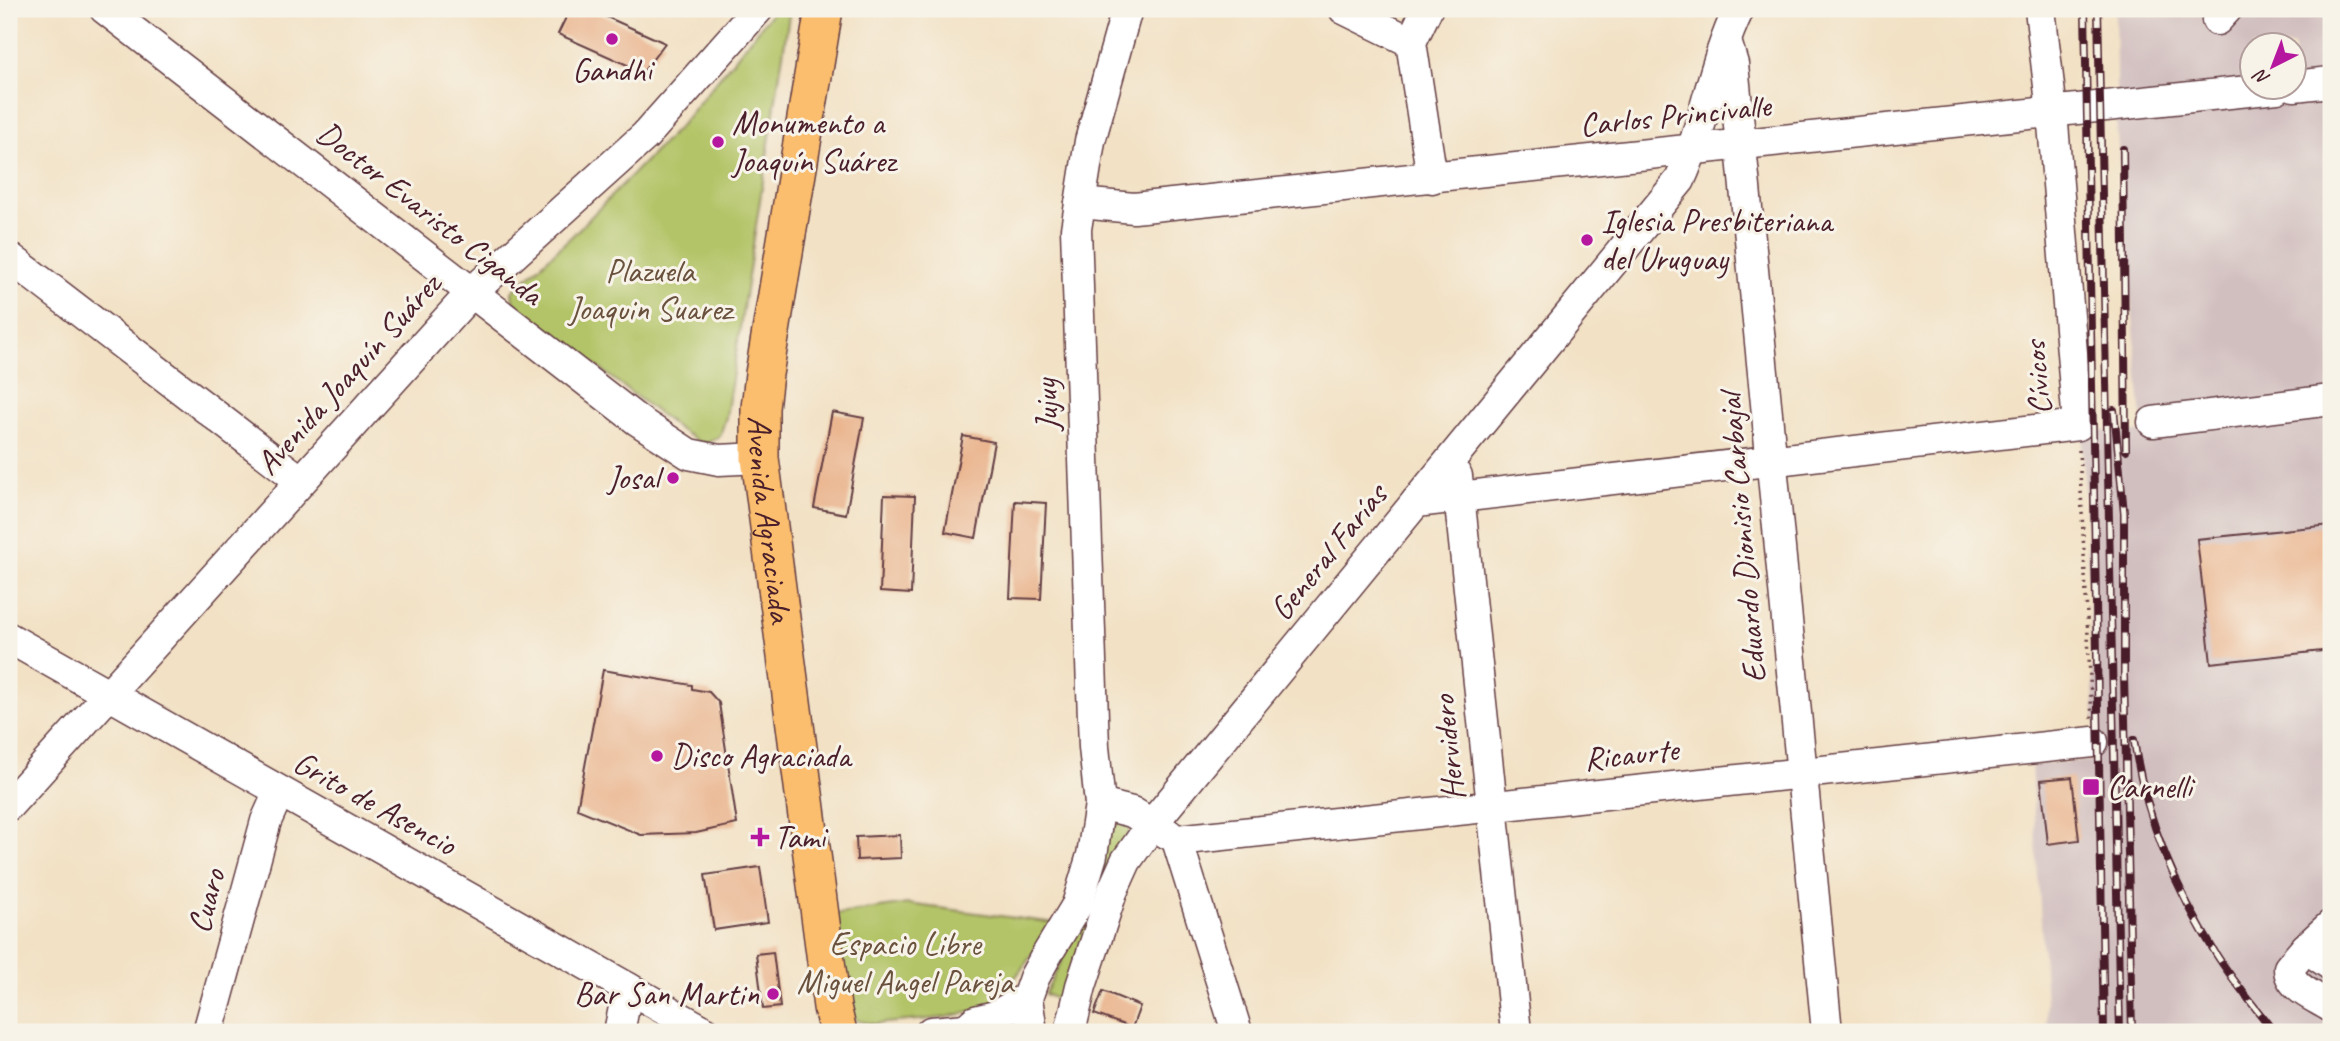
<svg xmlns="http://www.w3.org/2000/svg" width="2340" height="1041" viewBox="0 0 2340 1041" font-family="Caveat,sans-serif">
<rect width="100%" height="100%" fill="#f7f3e8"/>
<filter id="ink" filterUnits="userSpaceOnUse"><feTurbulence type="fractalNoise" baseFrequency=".0143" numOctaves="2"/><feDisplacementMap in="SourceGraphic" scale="14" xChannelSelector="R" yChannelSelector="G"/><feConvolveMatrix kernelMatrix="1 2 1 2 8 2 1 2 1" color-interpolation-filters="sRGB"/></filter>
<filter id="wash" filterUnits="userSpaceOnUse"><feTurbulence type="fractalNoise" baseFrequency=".00686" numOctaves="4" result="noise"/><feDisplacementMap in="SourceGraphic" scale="28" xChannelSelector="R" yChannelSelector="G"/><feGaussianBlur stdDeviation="1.57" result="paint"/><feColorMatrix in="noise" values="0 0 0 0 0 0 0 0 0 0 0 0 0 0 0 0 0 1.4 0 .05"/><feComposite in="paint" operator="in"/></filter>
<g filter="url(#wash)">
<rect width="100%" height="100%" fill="#f2e1c4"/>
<path fill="#d1bfbf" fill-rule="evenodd" d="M2115 9H2331V1032H2048L2031 764 2096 760 2082 429 2143 433 2117 135ZM2252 46H2294V88H2252Z"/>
<g fill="#b3c467" stroke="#7e7249" stroke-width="2">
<path d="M775 9H790L726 417 720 436 705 444 698 441 680 430 518 306 513 301 512 292 573 235 680 126Z"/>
<path d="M1111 820 1130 826 1129 833 1063 1002 1045 994 1075 934Z"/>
<path d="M908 904 1055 923 999 1000 982 1010 941 1018 874 1024 859 1021 848 1014 831 915Z"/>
</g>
<g id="blocks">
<g fill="#eab58f">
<path d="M570 9H589L665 43 643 72 558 34Z"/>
<path d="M832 412 864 418 846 514 814 508Z"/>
<path d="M963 436 994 442 976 538 945 532Z"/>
<path d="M884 495 915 496 911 594 880 592Z"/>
<path d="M1015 501 1046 503 1041 599 1010 598Z"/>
<path d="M2331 525V650L2211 663 2197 539Z"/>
<path d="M603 670 692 685V689L709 692 719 703 737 824 696 833 641 835 577 809Z"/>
<path d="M2072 777 2079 840 2048 844 2041 780Z"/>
<path d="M900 835 901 858 857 860 856 837Z"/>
<path d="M760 867 768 922 714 930 705 875Z"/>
<path d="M773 952 780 1007 763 1009 756 954Z"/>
<path d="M1103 991 1140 1006 1132 1028 1094 1014Z"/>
</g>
</g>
</g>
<g filter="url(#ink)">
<use href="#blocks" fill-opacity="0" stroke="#633c42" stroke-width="2"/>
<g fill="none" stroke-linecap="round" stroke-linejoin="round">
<g stroke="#633c42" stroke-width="33">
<g id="minor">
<path d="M105 9 637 420 689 454 719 460 760 458"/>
<path d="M1344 9 1411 42"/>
<path d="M1427 9 1411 42 1432 178"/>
<path d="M2217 20 2227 9"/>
<path d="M1726 41 1733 64 1827 1032"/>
<path d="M2294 86 2331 82"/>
<path d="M1080 203 1134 208 2277 88"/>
<path d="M9 257 301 481"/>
<path d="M2153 422 2331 400"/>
<path d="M1457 476 1516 1032"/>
<path d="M1416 502 2078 425 2052 112 2040 9"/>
<path d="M9 638 706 1032"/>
<path d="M1100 804 1132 812 1168 834"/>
<path d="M9 805 472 292 645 136 758 9"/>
<path d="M1177 840 2093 742"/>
<path d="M1177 840 1237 1032"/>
<path d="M2331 925 2306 948 2331 965"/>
<path d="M2306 948 2289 968C2289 988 2316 997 2331 1007"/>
<path d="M966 1029 975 1021 995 1016 1027 998"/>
<path d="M208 1032 266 821 279 792"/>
<path d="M619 1032 628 988"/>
<path d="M931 1032 966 1029 972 1032"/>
<path d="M1032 1032 1027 998 1034 978 1046 956 1077 905 1092 855 1100 804 1094 747 1076 229 1090 141 1127 9"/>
<path d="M1070 1032 1081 986 1112 892 1126 861 1153 823 1680 180C1705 125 1712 64 1739 9"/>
</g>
</g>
<g stroke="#633c42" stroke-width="40">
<g id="major">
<path id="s1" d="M824 9 764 374 760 408V458L832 1007 838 1032"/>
</g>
</g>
<g stroke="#633c42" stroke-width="3.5" stroke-dasharray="2 5" stroke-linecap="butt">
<path d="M2103 424 2130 423"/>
<path d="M2079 450 2092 719"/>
</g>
<use href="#minor" stroke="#fff" stroke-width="30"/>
<use href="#major" stroke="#fbbe6e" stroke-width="37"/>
<g stroke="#4a1f2b" stroke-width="8">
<g id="rail">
<path d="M2085 9 2104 1032"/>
<path d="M2098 9 2120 1032"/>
<path d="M2123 149 2126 450"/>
<path d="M2114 410 2124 513V675L2132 1032"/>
<path d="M2134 740C2145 818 2175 888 2216 954 2233 981 2255 1007 2274 1032"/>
</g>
</g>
<use href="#rail" stroke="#f7f3e8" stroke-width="5" stroke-dasharray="16" stroke-linecap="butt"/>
</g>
</g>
<g fill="#b5179e" stroke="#f7f3e8" stroke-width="2.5">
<circle cx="612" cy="39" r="7"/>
<circle cx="718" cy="142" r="7"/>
<circle cx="1587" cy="240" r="7"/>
<circle cx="673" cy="478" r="7"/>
<circle cx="657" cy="756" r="7"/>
<rect x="2082" y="778" width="18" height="18" rx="3.5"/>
<path d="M756.5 826.5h7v7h7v7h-7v7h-7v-7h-7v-7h7z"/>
<circle cx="773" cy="994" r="7"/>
</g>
<g text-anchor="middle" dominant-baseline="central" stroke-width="6" stroke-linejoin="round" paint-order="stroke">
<g font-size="33" fill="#4a1f2b" stroke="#f7f3e8" text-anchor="start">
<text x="612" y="70" text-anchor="middle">Gandhi</text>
<text x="732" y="123">Monumento a<tspan x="732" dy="38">Joaquín Suárez</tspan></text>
<text x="1601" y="221">Iglesia Presbiteriana<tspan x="1601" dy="38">del Uruguay</tspan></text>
<text x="659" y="478" text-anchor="end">Josal</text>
<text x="671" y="756">Disco Agraciada</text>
<text x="2107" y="787">Carnelli</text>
<text x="774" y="837">Tami</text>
<text x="759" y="994" text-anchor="end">Bar San Martin</text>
</g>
<g font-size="33" fill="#4a1f2b" stroke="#f7f3e8">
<text transform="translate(1675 115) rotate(-6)">Carlos Princivalle</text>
<text transform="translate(430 213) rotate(38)">Doctor Evaristo Ciganda</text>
<text transform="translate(348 374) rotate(-48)">Avenida Joaquín Suárez</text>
<text transform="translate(2037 378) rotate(-95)">Cívicos</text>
<text transform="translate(1046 405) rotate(-92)">Jujuy</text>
<text stroke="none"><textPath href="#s1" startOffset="516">Avenida Agraciada</textPath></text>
<text transform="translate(1742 538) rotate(-95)">Eduardo Dionisio Carbajal</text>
<text transform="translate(1328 552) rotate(-51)">General Farías</text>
<text transform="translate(1448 748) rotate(-96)">Hervidero</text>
<text transform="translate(1631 754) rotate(-6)">Ricaurte</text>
<text transform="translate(375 803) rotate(29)">Grito de Asencio</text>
<text transform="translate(206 901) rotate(-75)">Cuaro</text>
</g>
<g font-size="33" fill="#6a513d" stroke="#f7f3e8">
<text x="650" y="271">Plazuela<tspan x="650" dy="38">Joaquin Suarez</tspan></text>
<text x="905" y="944">Espacio Libre<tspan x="905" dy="38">Miguel Angel Pareja</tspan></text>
</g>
</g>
<rect width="2340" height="1041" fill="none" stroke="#f7f3e8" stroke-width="35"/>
<g transform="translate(2273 66) rotate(222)"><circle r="33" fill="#f7f3e8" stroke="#b29e9c" stroke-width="2"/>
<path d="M0-5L12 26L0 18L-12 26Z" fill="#b5179e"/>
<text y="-10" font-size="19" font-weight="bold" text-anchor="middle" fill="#4a1f2b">N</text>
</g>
</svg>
